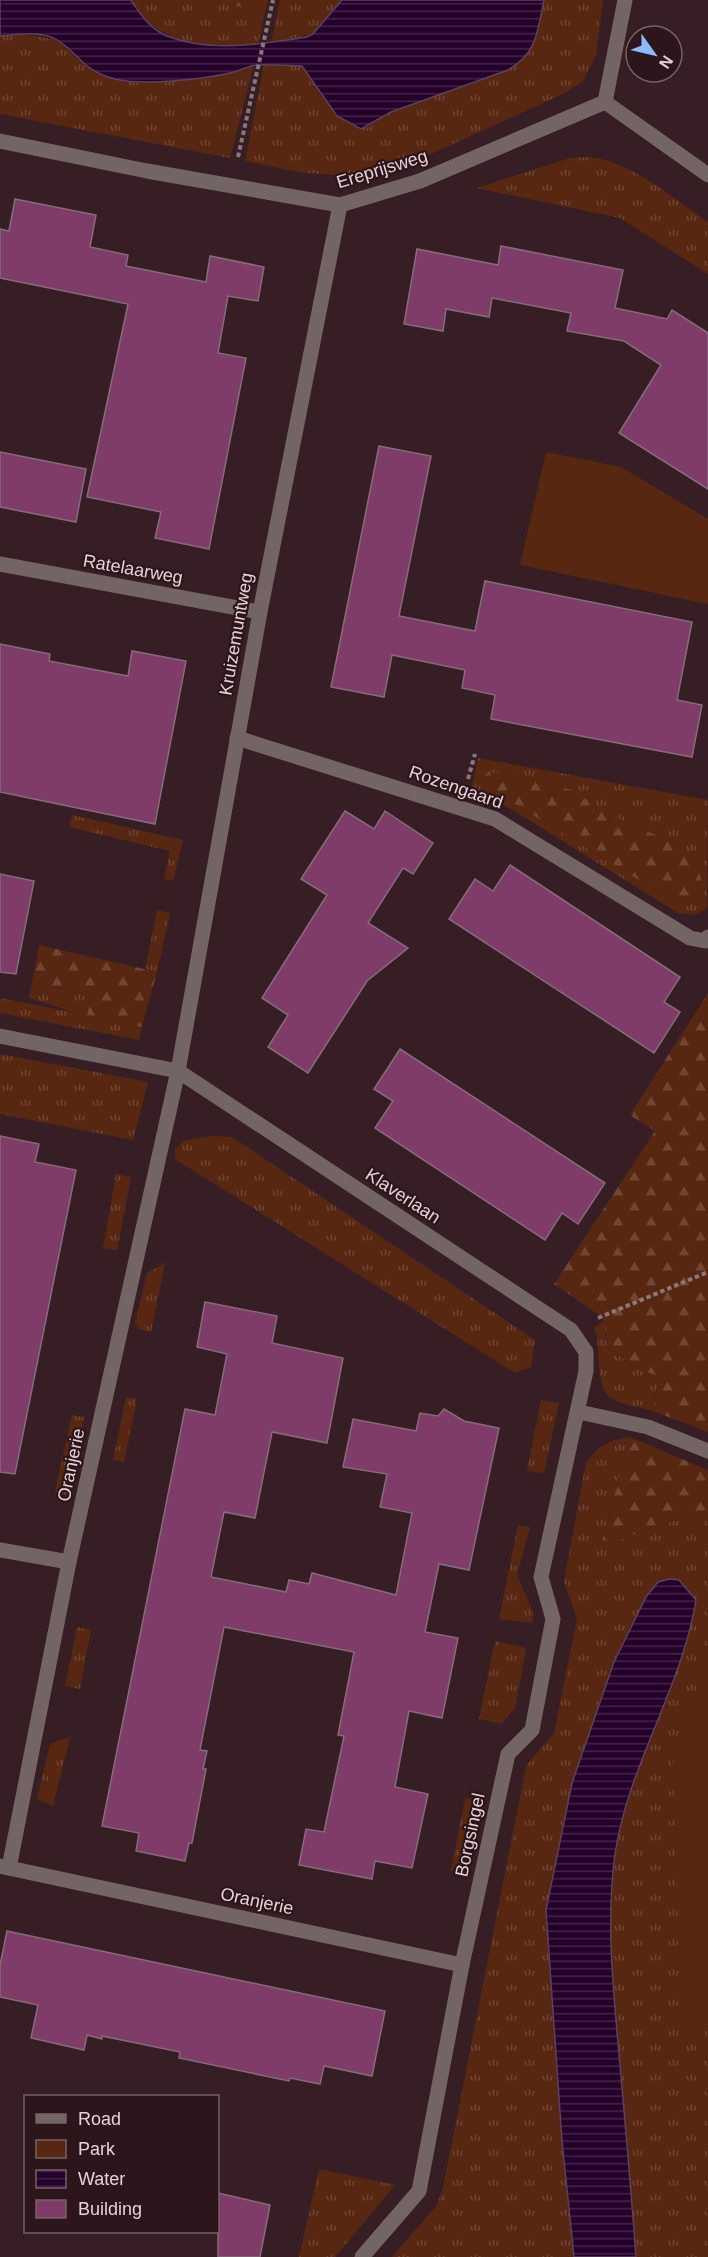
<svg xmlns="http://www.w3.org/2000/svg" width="708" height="2257" viewBox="0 0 708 2257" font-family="Arial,sans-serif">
<defs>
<pattern id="grass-tufts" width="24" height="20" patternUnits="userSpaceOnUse" patternTransform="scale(1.5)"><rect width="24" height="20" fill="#582711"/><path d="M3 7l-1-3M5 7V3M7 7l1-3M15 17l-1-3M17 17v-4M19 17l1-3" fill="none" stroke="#704533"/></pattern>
<pattern id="forest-firs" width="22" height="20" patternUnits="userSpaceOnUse" patternTransform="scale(1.5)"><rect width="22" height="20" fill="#582711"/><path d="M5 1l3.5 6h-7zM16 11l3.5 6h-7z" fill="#704533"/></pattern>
<pattern id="water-rules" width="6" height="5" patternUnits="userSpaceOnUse" patternTransform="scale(1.5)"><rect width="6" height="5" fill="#24012a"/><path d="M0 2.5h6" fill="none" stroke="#442548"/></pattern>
</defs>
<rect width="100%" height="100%" fill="#371e25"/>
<g fill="url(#grass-tufts)">
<path d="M131 0H206L265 12 258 45C205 45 163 50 131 0Z"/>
<path d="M280 0H342L313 34 271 43Z"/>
<path d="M544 0H603L596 55 583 81 563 94 398 169 343 176 298 172 245 161 264 65 302 66 325 101 366 128 391 112 508 70 534 44Z"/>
<path d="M21 34 58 40 77 59 114 79 136 83 235 72 254 65 230 158 0 114V36Z"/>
<path d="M591 157C634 163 672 198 708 222V274L620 218 477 188 570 158Z"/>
<path d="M478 758 708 800 707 908 695 915 678 913 503 804 470 796Z"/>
<path d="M72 815 183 840 173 881 164 879 170 851 69 827Z"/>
<path d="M157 910 170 913 157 972 145 969Z"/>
<path d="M32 982 91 995 88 1016 142 1027 139 1040 0 1013V998L76 1013 29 998Z"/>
<path d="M0 1054 148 1082 133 1140 0 1114Z"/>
<path d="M213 1136 232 1137 535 1340 531 1367 515 1373 175 1159V1149L185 1140Z"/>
<path d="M116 1174 131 1177 117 1250 103 1248Z"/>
<path d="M165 1263 151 1332 139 1329 135 1324 147 1273Z"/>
<path d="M603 1322 610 1350 636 1367 659 1377 653 1411C640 1407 623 1405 611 1398 594 1389 602 1346 594 1327Z"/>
<path d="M126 1397 137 1399 124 1462 113 1460Z"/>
<path d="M541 1400 559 1403 544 1473 527 1471Z"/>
<path d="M72 1415 84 1417 67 1495 55 1492Z"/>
<path d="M630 1437 601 1546 708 1509V2257H636C631 2189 625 2121 619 2054 613 1988 606 1920 615 1855 628 1765 681 1688 696 1600L688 1588 632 1622 614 1662 572 1783 546 1909 562 2141 574 2257H392L437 2205 443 2188 526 1766 554 1733 577 1619 564 1581 586 1462 600 1447 615 1440Z"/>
<path d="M518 1525 530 1527 517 1575 533 1612 532 1623 499 1619Z"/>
<path d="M77 1627 91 1630 80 1689 65 1686Z"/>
<path d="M495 1641 526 1648 515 1708 501 1724 479 1719Z"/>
<path d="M70 1737 53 1806 37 1799 50 1744Z"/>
<path d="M465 1798 478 1801 464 1872 451 1871Z"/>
<path d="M319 2169 395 2185 335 2257H299Z"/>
</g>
<g fill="url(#forest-firs)">
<path d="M206 0H268L265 12Z"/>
<path d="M503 772 571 790 614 816 669 841 699 871 702 882 694 898 680 903 668 898 515 804 493 798 479 785 487 773Z"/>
<path d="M39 945 157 972 142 1027 87 1016 91 995 32 982Z"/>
<path d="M708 993V1432L653 1411 659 1377 636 1367 610 1350 602 1317 554 1284 655 1131 630 1115Z"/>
<path d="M630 1437 708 1470V1509L601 1546Z"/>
</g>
<g fill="#582711">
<path d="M546 452 621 467 708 519V604L520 565Z"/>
<path d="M708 1663V2028L681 2030 673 1749Z"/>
</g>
<g fill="url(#water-rules)" stroke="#5e405e" stroke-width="1.5">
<path d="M0 0H131C139 13 152 30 167 36 210 53 263 44 307 37L313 34 342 0H544C537 32 538 52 508 70L391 112 361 129 337 116 302 66C287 66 271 64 256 65 248 66 241 70 234 72 206 79 142 86 115 79 83 71 81 56 59 41 44 30 17 34 0 36Z"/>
<path d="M669 1579 679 1580 696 1600C682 1688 628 1765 615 1854 606 1920 613 1988 619 2054 625 2121 631 2189 636 2257H574L562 2141 546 1910 572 1783 614 1662 646 1597 658 1582Z"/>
</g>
<g fill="#7f3c68" stroke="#856b7b" stroke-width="1.5">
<path d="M15 199 96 215 90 247 128 255 126 266 206 282 210 256 264 267 258 301 228 296 218 353 246 358 209 549 155 538 161 512 87 497 128 304 0 278V229L9 231Z"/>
<path d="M501 246 623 270 615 308 667 319 672 310 708 333V489L619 433 661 365 624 341 567 331 571 313 492 298 489 317 446 309 443 331 404 324 417 249 498 265Z"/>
<path d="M379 446 431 456 399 616 475 631 485 581 692 622 677 700 702 705 692 757 491 719 495 695 462 688 465 670 392 655 384 697 331 687Z"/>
<path d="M0 452 86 469 76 522 0 507Z"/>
<path d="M0 644 50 654 49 661 128 676 132 651 186 661 155 824 0 792Z"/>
<path d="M345 811 374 829 385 811 433 843 413 874 403 868 368 923 408 948 367 981 308 1073 268 1047 288 1015 262 998 327 895 301 879Z"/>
<path d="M510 865 680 977 664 1002 680 1012 654 1053 449 919 475 879 493 891Z"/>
<path d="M0 874 34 881 16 974 0 972Z"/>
<path d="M400 1049 605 1183 578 1224 562 1213 545 1240 375 1128 393 1101 374 1089Z"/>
<path d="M0 1136 39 1144 35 1162 76 1170 15 1474 0 1472Z"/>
<path d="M205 1302 277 1316 272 1343 343 1358 327 1443 272 1432 255 1518 224 1512 211 1577 286 1592 289 1580 309 1584 312 1573 396 1595 412 1513 380 1507 387 1474 343 1467 353 1419 416 1431 420 1413 438 1416 444 1409 464 1421 499 1428 469 1570 439 1564 425 1632 458 1638 442 1718 409 1711 395 1787 428 1794 412 1868 375 1861 372 1879 299 1865 306 1829 324 1832 344 1736 338 1735 354 1652 224 1627 200 1750 207 1751 203 1769H206L192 1843H189L185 1861 136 1851 139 1833 102 1826 185 1409 215 1415 227 1354 197 1347Z"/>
<path d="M7 1931 385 2011 372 2076 324 2066 320 2084 290 2078 289 2081 179 2058 180 2052 102 2036V2039L87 2035 84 2050 31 2038 38 2005 0 1997V1965Z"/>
<path d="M218 2193 270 2205 260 2257H218Z"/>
</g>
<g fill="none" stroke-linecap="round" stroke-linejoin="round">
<g stroke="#8c767c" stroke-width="4" stroke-dasharray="4.5 3" stroke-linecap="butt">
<path d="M238 157 273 0"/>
<path d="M468 779 475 754"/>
<path d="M598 1318 708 1272"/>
</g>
<g stroke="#736564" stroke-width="15">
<path d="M605 102 625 0"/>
<path d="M0 141 147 171 340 205 420 181 605 102 708 175"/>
<path d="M0 564 260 612"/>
<path d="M237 738 495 819 690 938 705 941 708 937"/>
<path d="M0 1036 178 1071 571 1330 586 1352V1371L541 1577 553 1619 532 1730 508 1754 462 1965 419 2191 362 2257"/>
<path d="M579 1412 648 1427 708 1451"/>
<path d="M0 1550 69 1562"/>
<path d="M0 1866 462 1965"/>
<path d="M9 1868 69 1562 178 1071 260 612 340 205"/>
</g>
</g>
<g text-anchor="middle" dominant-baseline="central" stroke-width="4.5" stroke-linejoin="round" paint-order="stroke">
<g font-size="18" fill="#e4d2d6" stroke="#2c151b">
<text transform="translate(382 169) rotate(-17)">Ereprijsweg</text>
<text transform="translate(133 569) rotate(10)">Ratelaarweg</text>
<text transform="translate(236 634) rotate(-80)">Kruizemuntweg</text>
<text transform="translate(456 787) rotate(19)">Rozengaard</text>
<text transform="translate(403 1196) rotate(33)">Klaverlaan</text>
<text transform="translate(71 1465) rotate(-78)">Oranjerie</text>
<text transform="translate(470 1835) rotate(-78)">Borgsingel</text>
<text transform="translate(257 1901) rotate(12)">Oranjerie</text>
</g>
</g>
<rect x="24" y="2095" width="195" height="138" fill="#2c151b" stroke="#766166" stroke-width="1.5"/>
<rect x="36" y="2114" width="30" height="9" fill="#736564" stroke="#766166" stroke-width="1.5"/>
<text x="78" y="2125" font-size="18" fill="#e4d2d6">Road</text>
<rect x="36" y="2140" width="30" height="18" fill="#582711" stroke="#766166" stroke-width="1.5"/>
<text x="78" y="2155" font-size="18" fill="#e4d2d6">Park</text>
<rect x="36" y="2170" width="30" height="18" fill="url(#water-rules)" stroke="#766166" stroke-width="1.5"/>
<text x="78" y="2185" font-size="18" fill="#e4d2d6">Water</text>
<rect x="36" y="2200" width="30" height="18" fill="#7f3c68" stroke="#766166" stroke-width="1.5"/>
<text x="78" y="2215" font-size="18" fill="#e4d2d6">Building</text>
<g transform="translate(654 54) rotate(124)"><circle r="28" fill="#2c151b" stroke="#766166" stroke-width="1.5"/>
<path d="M0-4.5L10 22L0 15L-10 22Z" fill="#8fb8fd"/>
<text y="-9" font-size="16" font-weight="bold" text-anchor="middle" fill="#e4d2d6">N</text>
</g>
</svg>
